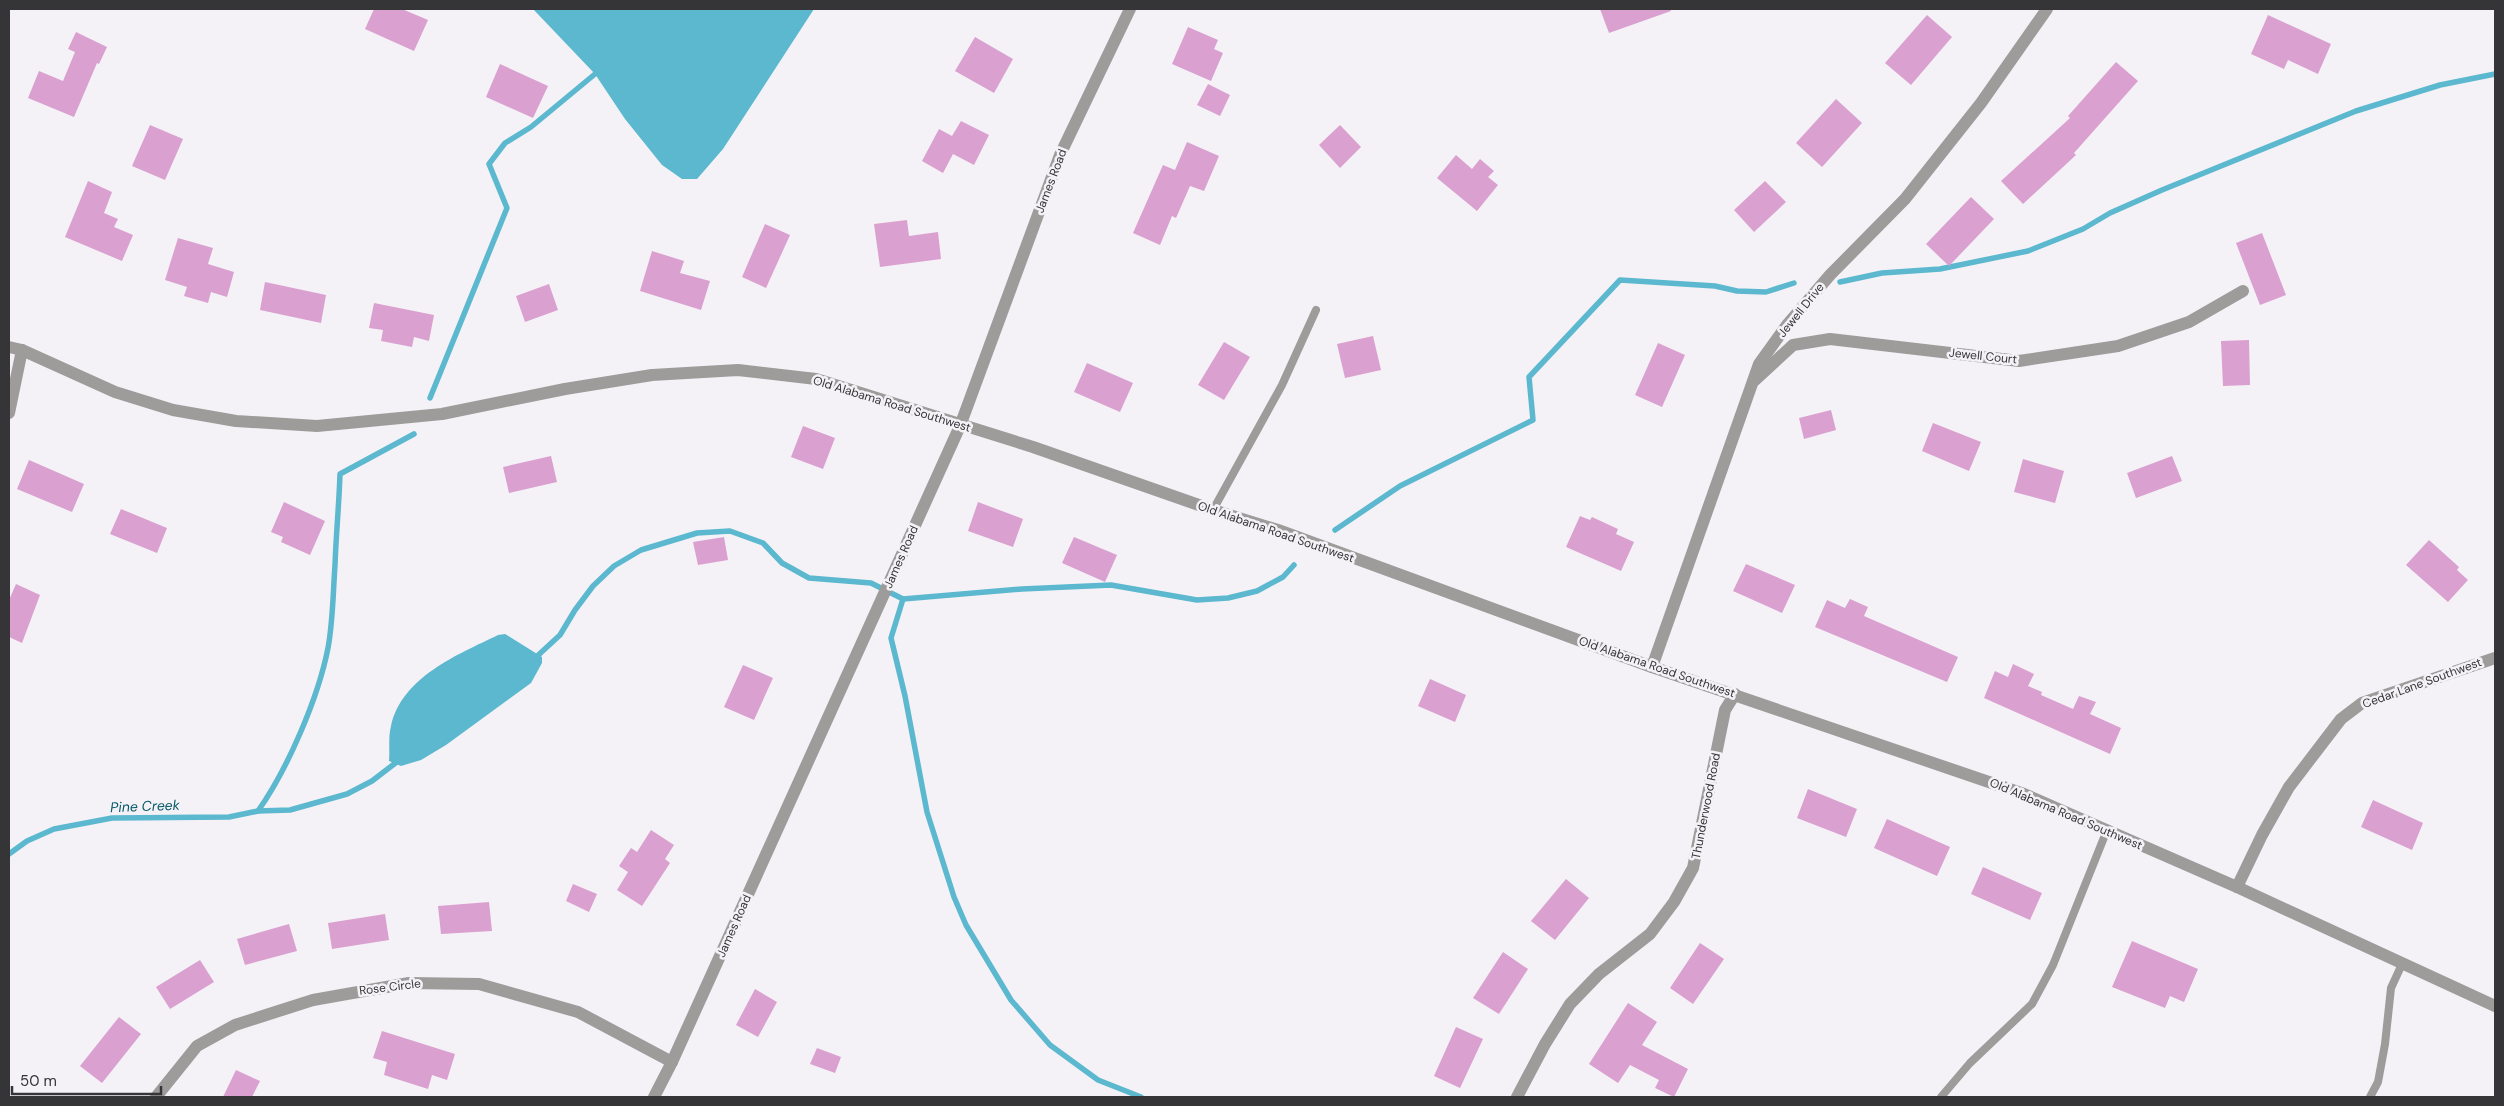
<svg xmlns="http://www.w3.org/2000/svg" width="2504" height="1106" viewBox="0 0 2504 1106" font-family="'DM Sans',sans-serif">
<rect width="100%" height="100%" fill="#f4f2f7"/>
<g fill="#5bb8ce">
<path d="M533 9H814L723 149 697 179H682L662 165 625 119 595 74Z"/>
<path d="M505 634 542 657V663L531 683 446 745 421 760 401 766 389 761C390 750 388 737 391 726 402 677 457 655 498 635Z"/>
</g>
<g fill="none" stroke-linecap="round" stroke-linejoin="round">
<g stroke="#5bb8ce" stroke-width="5.5">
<path d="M1840 282 1882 273 1940 269 2028 251 2083 229 2110 213 2162 190 2356 111 2440 85 2495 74"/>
<path d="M430 398 507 208 489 164 505 143 531 127 595 74"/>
<path d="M1335 530 1400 486 1533 420 1529 377 1620 280 1715 286 1737 291 1766 292 1794 283"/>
<path d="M903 599 891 638 905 696 927 812 954 897 966 925 1011 1000 1050 1045 1098 1080 1141 1097"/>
<path d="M534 659 560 635 575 610 593 586 614 566 641 550 697 533 730 531 763 543 782 563 809 578 871 583 903 599 1022 589 1111 585 1197 600 1228 598 1257 591 1283 577 1294 565"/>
<path d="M258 811C287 770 318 699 328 648 333 621 333 593 335 565 336 535 339 505 340 474L414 434"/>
<path d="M9 854 27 841 54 829 112 818 229 817 258 811 290 810 347 794 372 781 398 761"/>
</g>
</g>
<g fill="#daa0d0">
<path d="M374 9H402L428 20 414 51 365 29Z"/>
<path d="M1600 9H1670L1671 11 1609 33Z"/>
<path d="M1927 15 1952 37 1911 85 1885 63Z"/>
<path d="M2268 15 2331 44 2318 74 2288 60 2284 69 2251 54Z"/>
<path d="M1188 27 1218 40 1214 49 1223 53 1211 81 1172 64Z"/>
<path d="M76 32 107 47 99 64 97 63 74 117 28 98 39 71 63 81 75 52 68 49Z"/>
<path d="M975 37 1013 59 994 93 955 71Z"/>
<path d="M2116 62 2138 81 2074 153 2076 155 2023 204 2001 181 2070 118 2068 116Z"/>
<path d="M500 64 548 86 533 118 486 97Z"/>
<path d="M1208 84 1230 95 1220 116 1197 105Z"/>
<path d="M1836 99 1862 123 1822 167 1796 143Z"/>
<path d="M961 121 989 135 974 165 953 154 943 173 922 161 939 129 952 136Z"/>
<path d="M150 125 183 139 165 180 132 166Z"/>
<path d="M1340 125 1361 147 1340 168 1319 145Z"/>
<path d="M1187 142 1219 156 1204 191 1190 186 1176 218 1172 216 1160 245 1133 233 1163 165 1175 170Z"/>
<path d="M1456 155 1472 169 1480 159 1494 171 1488 177 1498 185 1477 211 1437 178Z"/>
<path d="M88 181 112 192 104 213 118 219 114 227 133 235 122 261 65 237Z"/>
<path d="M1765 181 1786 202 1754 232 1734 210Z"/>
<path d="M1971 197 1994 219 1949 266 1926 244Z"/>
<path d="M907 220 909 236 938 232 941 259 880 267 874 224Z"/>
<path d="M765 224 790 235 766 288 742 277Z"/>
<path d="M2262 233 2286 295 2260 305 2236 243Z"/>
<path d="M178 238 213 248 208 264 234 272 227 297 211 292 208 303 184 296 187 287 165 280Z"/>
<path d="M652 251 684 261 680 273 710 281 701 310 640 291Z"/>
<path d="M265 282 326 295 321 323 260 310Z"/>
<path d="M549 284 558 310 525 322 516 296Z"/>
<path d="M374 303 434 315 429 341 414 337 412 347 381 341 383 330 369 328Z"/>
<path d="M1373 336 1381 370 1345 378 1337 344Z"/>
<path d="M2249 340 2250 385 2223 386 2221 341Z"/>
<path d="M1224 342 1250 357 1224 400 1198 385Z"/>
<path d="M1658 343 1685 355 1662 407 1635 395Z"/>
<path d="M1087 363 1133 383 1120 412 1074 392Z"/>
<path d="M1831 410 1836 430 1804 439 1799 418Z"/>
<path d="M1933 423 1981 442 1969 471 1922 451Z"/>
<path d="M803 426 835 438 823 469 791 457Z"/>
<path d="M551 456 557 482 509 493 503 467Z"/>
<path d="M2172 456 2182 481 2136 498 2127 473Z"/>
<path d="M2023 459 2064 471 2055 503 2014 492Z"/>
<path d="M29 460 84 484 72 512 17 489Z"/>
<path d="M284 502 325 521 310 555 281 542 283 537 271 532Z"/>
<path d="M978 502 1023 519 1013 547 968 531Z"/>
<path d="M121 509 167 528 157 553 110 534Z"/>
<path d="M1580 516 1590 520 1592 517 1618 529 1616 534 1634 542 1621 571 1566 547Z"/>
<path d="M724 537 728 560 698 565 693 542Z"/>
<path d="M1074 537 1117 555 1105 582 1062 563Z"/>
<path d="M2429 540 2459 567 2457 570 2468 580 2448 602 2406 565Z"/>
<path d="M1746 564 1795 585 1782 613 1733 591Z"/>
<path d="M16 584 40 595 22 643 9 637V600Z"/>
<path d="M1850 599 1868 607 1864 616 1958 657 1947 682 1815 627 1827 600 1845 608Z"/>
<path d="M2013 664 2034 674 2028 686 2042 692 2041 695 2073 709 2079 696 2096 702 2090 714 2121 728 2110 754 1984 698 1995 671 2008 677Z"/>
<path d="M743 665 773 678 754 720 724 707Z"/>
<path d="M1430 679 1466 695 1455 722 1418 706Z"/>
<path d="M1808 789 1857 809 1846 837 1797 818Z"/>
<path d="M2373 800 2423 823 2412 850 2361 827Z"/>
<path d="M1887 819 1950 847 1937 876 1874 848Z"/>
<path d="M651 830 674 845 665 859 670 863 642 906 617 890 628 872 619 866 631 848 637 852Z"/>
<path d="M1983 867 2042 893 2030 920 1971 894Z"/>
<path d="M1566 879 1589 898 1555 940 1531 921Z"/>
<path d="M573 884 597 894 589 912 566 901Z"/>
<path d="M489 902 492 931 441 934 438 906Z"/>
<path d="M385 914 389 940 332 949 328 923Z"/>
<path d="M289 924 297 951 245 965 237 939Z"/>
<path d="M2132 941 2198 969 2184 1002 2170 996 2165 1008 2112 987Z"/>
<path d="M1700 943 1724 959 1693 1004 1670 988Z"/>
<path d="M1503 952 1528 969 1499 1014 1473 998Z"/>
<path d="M200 960 214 982 170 1009 156 987Z"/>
<path d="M755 989 777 1002 758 1037 736 1025Z"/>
<path d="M1628 1003 1657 1022 1642 1045 1688 1069 1674 1097 1655 1088 1659 1080 1630 1065 1618 1083 1589 1064Z"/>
<path d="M119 1017 141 1034 102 1083 80 1066Z"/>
<path d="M1456 1027 1483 1039 1460 1088 1434 1076Z"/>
<path d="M382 1031 455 1054 447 1080 432 1075 428 1089 384 1075 387 1062 373 1058Z"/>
<path d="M817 1048 841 1057 835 1073 810 1064Z"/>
<path d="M236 1070 260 1081 252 1097H223Z"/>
</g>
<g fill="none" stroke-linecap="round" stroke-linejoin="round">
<g stroke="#9e9c9b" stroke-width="8">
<path d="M1213 510 1282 385 1316 310"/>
<path d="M1941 1097 1970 1063 2032 1004 2053 965 2107 830"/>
<path d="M2370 1097 2378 1082 2385 1044 2391 988 2403 962"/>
</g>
<g stroke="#9e9c9b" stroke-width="12">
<path d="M1755 380 1793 345 1830 339 2019 361 2118 346 2189 322 2243 291"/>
<path d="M9 413 22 350"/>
<path d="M1652 667 1759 364 1787 325 1830 275 1905 199 1981 103 2047 9"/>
<path d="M2237 887 2262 835 2289 787 2341 719 2362 703 2495 658"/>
<path d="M156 1097 197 1046 235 1025 313 1000 409 983 479 984 578 1012 672 1062"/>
<path d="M1517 1097 1545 1044 1570 1004 1599 974 1650 934 1674 902 1693 868 1725 710 1735 694"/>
</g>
<g stroke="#9e9c9b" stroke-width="12">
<path d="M9 347 22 350 115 392 173 410 236 421 317 426 442 414 565 389 652 375 738 370 816 379 1033 447 1213 510 1278 530 1652 667 2024 794 2237 887 2495 1006"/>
<path d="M654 1097 672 1062 960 426 1060 155 1130 9"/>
</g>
</g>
<g text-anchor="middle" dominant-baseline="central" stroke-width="5" stroke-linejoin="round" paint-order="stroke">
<g font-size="12" fill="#353537" stroke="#f4f2f7">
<text transform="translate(1051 181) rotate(-69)">James Road</text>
<text transform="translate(1801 310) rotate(-51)">Jewell Drive</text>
<text transform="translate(1983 356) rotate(6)">Jewell Court</text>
<text transform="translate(892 404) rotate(17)">Old Alabama Road Southwest</text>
<text transform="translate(1276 532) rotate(19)">Old Alabama Road Southwest</text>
<text transform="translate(901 557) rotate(-66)">James Road</text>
<text transform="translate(1657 667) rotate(19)">Old Alabama Road Southwest</text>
<text transform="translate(2422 683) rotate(-20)">Cedar Lane Southwest</text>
<text transform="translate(1706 806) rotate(-79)">Thunderwood Road</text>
<text transform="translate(2066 814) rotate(23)">Old Alabama Road Southwest</text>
<text transform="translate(734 926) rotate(-66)">James Road</text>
<text transform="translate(390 987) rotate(-7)">Rose Circle</text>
</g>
<g font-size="14" font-style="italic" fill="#055969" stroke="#f4f2f7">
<text transform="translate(145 806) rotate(-2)">Pine Creek</text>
</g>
</g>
<rect width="2504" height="1106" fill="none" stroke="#353537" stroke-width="20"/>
<path d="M12 1086v8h149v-8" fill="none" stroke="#353537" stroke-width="2.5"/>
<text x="20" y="1086" font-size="15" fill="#353537" stroke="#f4f2f7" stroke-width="4" paint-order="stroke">50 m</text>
</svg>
